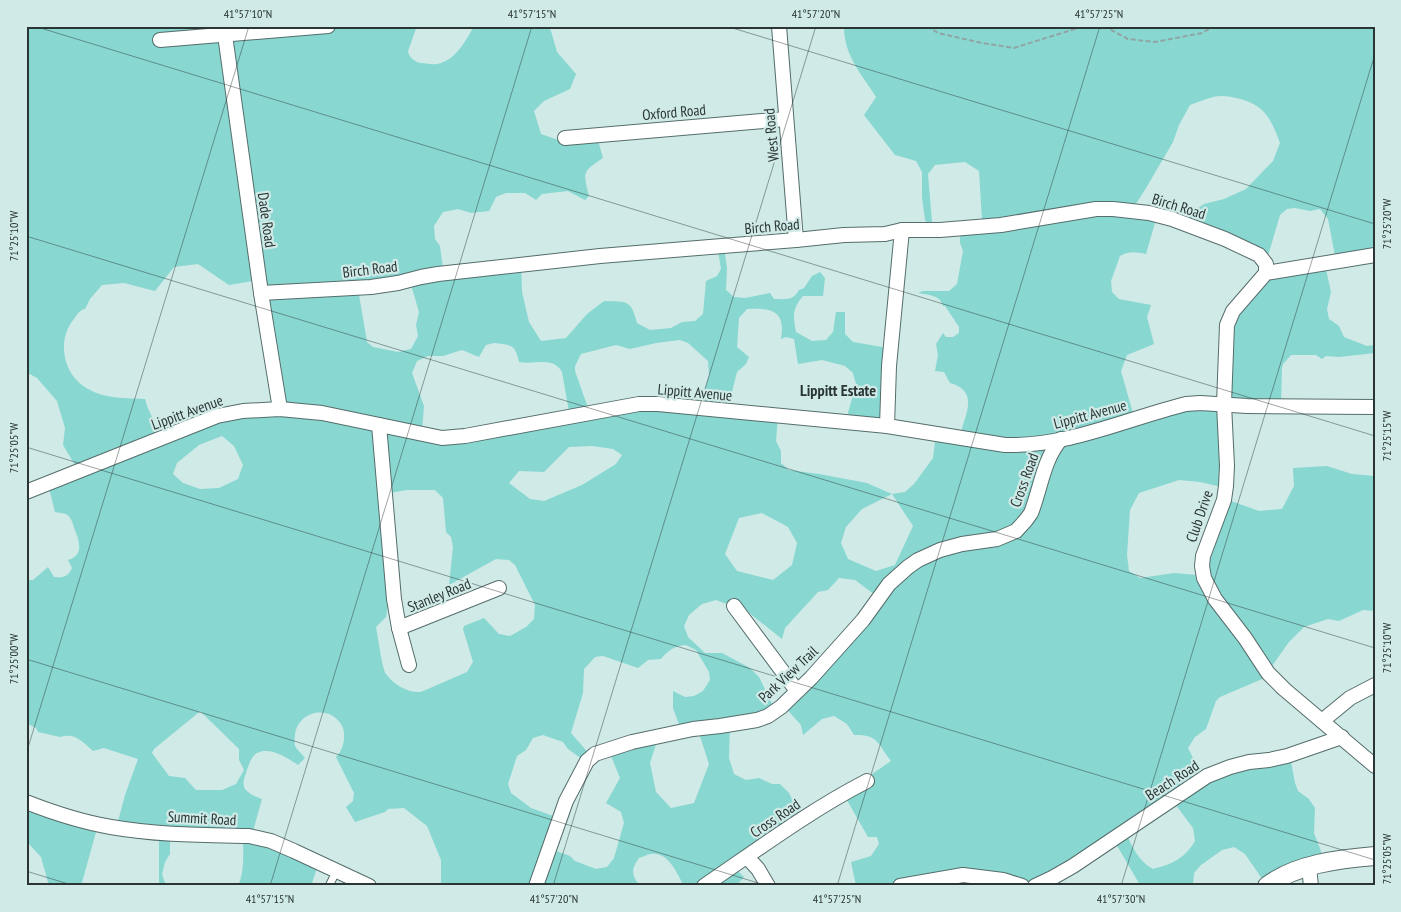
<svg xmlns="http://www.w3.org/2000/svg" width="1401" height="912" viewBox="0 0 1401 912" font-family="'PT Sans Narrow',sans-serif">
<rect width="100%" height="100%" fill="#cfeae7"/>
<g fill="#88d7d1" fill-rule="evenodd">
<path d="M26 26H417L408 51C409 58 415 62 421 63 426 63 432 65 437 64 455 61 466 41 474 26H548L551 31 557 52 576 74 570 89 544 101 534 111 541 134 561 141 598 140 603 158C582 172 583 172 589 196L585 200 568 191 542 194 536 200 525 193H506L496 197 489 211 471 213 458 209 443 212 434 226 435 239 440 246 443 269 521 262 522 292 529 322 541 341 566 338 587 314 604 301C627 302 631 299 637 323L650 330 671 328 682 322 695 321 703 314 706 281 717 276 721 269 717 244 723 241 727 268 726 290 734 297 745 298 770 293 774 299C786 299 793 301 799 290L804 288 812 276 820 272 825 278 823 296H803C792 309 793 316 796 332L812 341 826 340 833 332 836 312H845V334L853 342 888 348 882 423 848 419V413L856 384 853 373 845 366 822 360 798 364 794 339 786 337 781 339C786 310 771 308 747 309L739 318 737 347 749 357 746 364 737 372 728 408 778 416 776 441 781 451V463L789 470 819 474 867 483 892 494 905 492 914 484 933 458 936 433 960 435C966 413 979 391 950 383L944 372 935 371 938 355 936 344 943 333 946 337H953L959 333V327L945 306H943C940 295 929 295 918 293L923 291H949L957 284 963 251 960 243V223L980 221 982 220 979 171 965 162 935 165 928 174 932 222 927 223 925 220 922 197V172L916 161 895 155 864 115 876 97C861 73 844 56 844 26H1375V256L1336 261 1328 219 1320 209 1310 211 1295 208 1287 209 1280 215 1265 266 1257 255 1181 222 1186 217 1204 204 1224 199 1246 189 1273 161 1280 143C1271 118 1264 104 1236 98 1229 96 1220 95 1213 97 1205 99 1198 102 1190 105L1179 125 1173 142 1146 188 1134 207 1157 216 1146 254C1136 252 1129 251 1120 256L1111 281 1112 292 1119 299 1151 305 1147 317 1154 344 1127 355 1121 371 1134 417 1222 403 1220 339 1226 311 1256 283 1325 265 1331 292 1327 309 1329 319 1339 326 1344 337 1367 346 1375 345V353L1339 357 1326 356 1322 359 1316 355H1291L1283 364 1282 368 1281 405 1225 404 1226 488 1200 482 1179 480 1139 493 1130 510 1127 555 1129 571 1140 578 1174 573 1197 575 1225 502 1231 501 1259 511 1282 509 1294 486 1293 468 1327 466 1352 474 1375 476V611L1363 610 1339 621 1328 619 1304 627 1289 642 1267 673V677L1220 697 1216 701 1206 729 1195 737 1188 748 1196 764 1202 775 1290 756 1295 783 1298 791 1309 799 1315 808 1314 833 1324 859 1265 883 1245 854 1234 847 1222 850 1201 865 1194 873 1193 886H1146L1140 885 1112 837 1035 883 1022 885 1003 886H856L851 862 871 856 879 844 877 837H868L844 795 846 792 891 761C878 744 878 734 854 735L847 724 834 716 822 719 803 735 801 725 783 705 878 597 855 580 839 578 828 590 818 592 785 628 782 639 748 612 716 600 702 604 689 615 684 626 688 637 705 653H722L750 668 759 677 774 708 730 724 729 758 734 774 746 780 759 778 772 784H780L789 793 802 819 735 865 738 871 744 877 736 886H684C677 873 668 851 651 854 647 854 643 857 639 858 631 870 631 874 640 886H443L441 885V860L427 826 404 808 388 809 385 812 355 822 346 807 353 801 354 793 336 757C343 750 346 738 343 728 333 704 299 709 295 734 295 737 294 742 295 746 297 750 302 754 305 758L298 765C288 758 270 746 257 753 251 756 248 767 246 773 244 779 242 783 245 789 249 794 256 797 262 799L252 835 319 862 311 886H238C245 871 243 852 243 836L170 838V854L165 862 162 874 166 886H159V833L117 825 125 795 138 759 104 748 93 751C83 742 75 732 60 737L38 732 36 728 26 723V580H33L48 567 54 577C63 578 68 577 72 568L68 560C85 555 79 540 74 528 73 523 71 517 66 514 63 513 59 513 55 512L49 488 78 470 63 445 65 428 57 401 37 378 26 372ZM198 264 229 285 259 280 274 407 159 432 147 406 145 399C126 398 105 399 88 389 63 376 56 340 74 319 77 315 79 310 85 309L90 299 102 285 124 283 155 291 174 267ZM409 278 419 312 416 325 418 336 411 349 398 352 373 347 367 342 358 289ZM680 340 688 343 708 361 709 375 700 404 588 408 575 371V366L581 354 616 345 630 349 656 343ZM494 343C511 345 515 344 519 362 534 365 553 356 562 372L569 412 438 436 422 431 424 406 412 373 417 361 428 356H443L462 350 479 357 486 345ZM222 436 234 446 243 465 238 479 219 488 200 489 183 483 173 474 177 463 199 445ZM592 446 613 449 622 455 616 464 582 485 544 501 530 499 509 483 519 471 544 472 569 447ZM407 490H435L443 498 446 532 451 537 453 547 449 585 496 559 509 560 515 565 535 605 534 619 526 627 510 636 499 634 484 618 464 626 463 629 473 662 467 672 421 692C408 693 394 685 386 674 382 669 378 636 376 627L386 617 389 601 384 494ZM892 494 913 526 895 565 876 571 848 559 841 543 846 527 862 509ZM762 513 788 527 797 543 792 565 773 580 737 571 725 554 739 518ZM686 645 696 650 709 672 710 680 703 691 694 696 685 697 673 691V708L680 727 698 730 709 764 694 803 671 808 656 792 650 763 658 738 609 751 620 778 606 803 621 812 624 823 614 858 607 867 596 869 575 861 570 856 548 848 556 817 531 808 511 793 508 784 517 756 526 750 533 738 543 735 563 742 568 749 582 759 591 756 571 733 583 693 584 669 595 657 603 656 638 668 648 660 661 659C668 650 675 646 686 645ZM201 712 239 749V760L244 770 236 784 222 790H196L185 778 169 776 152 753 154 749 198 713ZM1172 800 1193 828 1195 841C1185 858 1173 864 1153 869 1138 861 1132 846 1125 831Z"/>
<path d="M26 803 98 825 81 886H49L41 857 28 843H26Z"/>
</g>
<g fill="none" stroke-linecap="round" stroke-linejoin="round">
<g stroke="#556d6b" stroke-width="9">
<path id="service" d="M329 886 337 870"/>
</g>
<g stroke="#556d6b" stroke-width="16">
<g id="minor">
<path d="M779 26 796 240"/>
<path d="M225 35 261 293 280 409"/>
<path d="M160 40 328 26"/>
<path d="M565 138 786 119"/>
<path d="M1375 255 1266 273 1233 311 1227 325 1224 404 1227 466 1226 486 1224 500 1203 556 1202 566 1204 578 1215 599 1245 638 1268 673 1284 689 1375 766"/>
<path d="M261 293 371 287 398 283 421 277 438 274 600 256 796 240 844 235 885 234 902 230H940L1001 225 1096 209H1113L1149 213 1172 219 1225 239 1259 255 1266 264V273"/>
<path d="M379 425 394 599 399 628 409 665"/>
<path d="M887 426 889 366 902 230"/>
<path d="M26 492 217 416 243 411 280 409 322 413 442 438 465 436 639 404H658L887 426 1005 445C1067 447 1126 419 1186 404L1200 403 1247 406 1375 407"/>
<path d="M734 606 797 691"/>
<path d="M399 628 499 588"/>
<path d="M1322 721 1350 698 1375 685"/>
<path d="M26 802C54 813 82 822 111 827 156 835 203 835 249 836L271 841 294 851 369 886"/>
<path d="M747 857 758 869 768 886"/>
<path d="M1309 867 1311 886"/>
<path d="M536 886 566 801 587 761 595 754 632 742 693 729 720 726 757 720 768 716 781 707 811 678 863 620 889 584 908 567 918 560 940 550 962 544 997 539 1016 531 1026 520 1031 513C1041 488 1043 460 1061 439"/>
<path d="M704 886C757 850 809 811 867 781"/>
<path d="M900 886 963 875 1003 880 1022 886"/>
<path d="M1035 886 1052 878 1073 866 1207 776 1230 767 1249 762 1269 760 1287 756 1342 737"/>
</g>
</g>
<g stroke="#556d6b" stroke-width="20">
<path id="tertiary" d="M1267 886C1296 864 1339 859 1375 856"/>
</g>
<g stroke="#90a5a3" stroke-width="2" stroke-dasharray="5 2.5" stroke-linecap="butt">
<path d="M927 26 938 33 982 43 1014 48 1084 26"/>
<path d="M1104 26 1128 39 1155 42 1202 33 1214 26"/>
<path d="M1333 26H1349"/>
</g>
<use href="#service" stroke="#fff" stroke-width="7"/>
<use href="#minor" stroke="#fff" stroke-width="14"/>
<use href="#tertiary" stroke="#fff" stroke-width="18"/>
</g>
<path fill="none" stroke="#2a3534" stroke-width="1" stroke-opacity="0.45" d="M34 26 1375 436M726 26 1375 224M26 236 1375 648M26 447 1375 860M26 659 768 886M26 754 249 26M26 871 75 886M270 886 532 26M553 886 816 26M837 886 1100 26M1121 886 1375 54"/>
<g text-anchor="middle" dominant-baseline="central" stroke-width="4.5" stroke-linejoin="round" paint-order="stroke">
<g font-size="15" fill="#2a3534" stroke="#cfeae7">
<text transform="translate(674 112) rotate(-5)">Oxford Road</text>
<text transform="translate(771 135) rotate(-95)">West Road</text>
<text transform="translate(1179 206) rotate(17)">Birch Road</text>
<text transform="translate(267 220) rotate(82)">Dade Road</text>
<text transform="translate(772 226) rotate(-5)">Birch Road</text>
<text transform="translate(370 269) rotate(-7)">Birch Road</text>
<text transform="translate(695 392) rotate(5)">Lippitt Avenue</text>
<text transform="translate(187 412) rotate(-20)">Lippitt Avenue</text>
<text transform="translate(1090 414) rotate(-15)">Lippitt Avenue</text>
<text transform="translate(1024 480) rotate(-70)">Cross Road</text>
<text transform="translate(1199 516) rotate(-71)">Club Drive</text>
<text transform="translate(439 595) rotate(-22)">Stanley Road</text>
<text transform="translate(788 674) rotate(-43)">Park View Trail</text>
<text transform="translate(1172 780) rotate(-33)">Beach Road</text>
<text transform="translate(202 818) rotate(3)">Summit Road</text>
<text transform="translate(775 818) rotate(-34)">Cross Road</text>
</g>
<g font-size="16" font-weight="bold" fill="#2a3534" stroke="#cfeae7">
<text x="838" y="390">Lippitt Estate</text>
</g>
</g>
<rect width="1401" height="912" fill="none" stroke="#cfeae7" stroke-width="55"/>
<rect x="28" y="28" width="1346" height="856" fill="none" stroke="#2a3534" stroke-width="2"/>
<g font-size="12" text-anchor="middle" fill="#2a3534">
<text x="248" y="18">41°57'10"N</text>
<text x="532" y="18">41°57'15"N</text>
<text x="816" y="18">41°57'20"N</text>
<text x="1099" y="18">41°57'25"N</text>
<text transform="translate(1387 224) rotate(-90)" y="4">71°25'20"W</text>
<text transform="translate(14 236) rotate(-90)" y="4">71°25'10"W</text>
<text transform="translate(1387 436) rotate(-90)" y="4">71°25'15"W</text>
<text transform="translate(14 448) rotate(-90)" y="4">71°25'05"W</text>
<text transform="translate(1387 648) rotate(-90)" y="4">71°25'10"W</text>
<text transform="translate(14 659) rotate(-90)" y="4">71°25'00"W</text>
<text transform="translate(1387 859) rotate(-90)" y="4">71°25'05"W</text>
<text x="270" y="903">41°57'15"N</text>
<text x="554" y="903">41°57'20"N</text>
<text x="837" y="903">41°57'25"N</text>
<text x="1121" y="903">41°57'30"N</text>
</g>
</svg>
